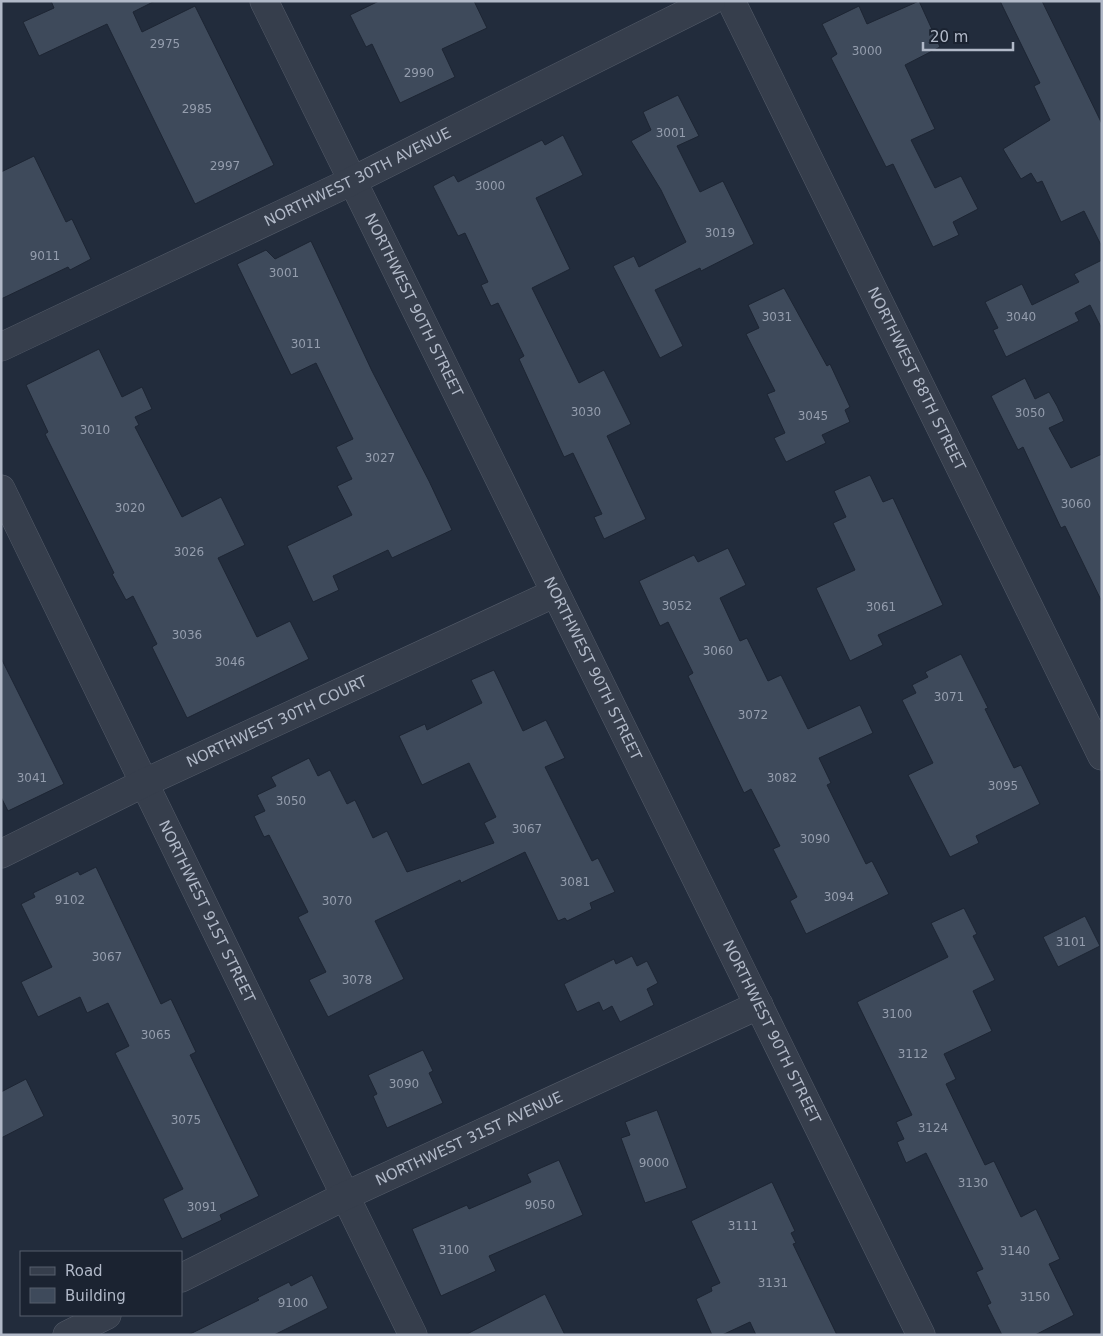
<svg xmlns="http://www.w3.org/2000/svg" width="1103" height="1336" viewBox="0 0 1103 1336" font-family="'DejaVu Sans',sans-serif">
<rect width="100%" height="100%" fill="#222c3c"/>
<g fill="#3e4a5b" stroke="#1d2533">
<path d="M51 1H155L133 12 142 32 195 6 274 165 195 204 107 24 39 56 23 22 54 8Z"/>
<path d="M379 1H474L487 28 442 49 455 77 400 103 372 44 366 47 350 15Z"/>
<path d="M919 1 940 47 905 65 935 129 911 140 935 188 961 176 978 209 953 222 959 235 933 247 893 164 886 167 831 58 837 54 822 24 859 6 867 24Z"/>
<path d="M1000 1H1042L1102 124V247L1084 211 1061 222 1042 181 1037 183 1031 173 1021 179 1003 149 1050 120 1034 86 1040 83Z"/>
<path d="M678 95 699 136 677 146 700 192 723 181 754 244 701 271 700 268 655 290 683 346 660 358 613 266 634 256 639 267 686 242 661 190 631 141 651 130 643 112Z"/>
<path d="M563 135 583 175 536 198 570 269 532 288 579 383 604 370 631 424 607 436 646 519 604 539 594 517 602 514 573 453 564 457 519 359 524 356 498 303 491 306 481 285 488 282 465 233 458 236 433 186 454 175 458 182 542 140 545 145Z"/>
<path d="M34 156 66 222 72 219 91 259 70 270 68 267 1 299V172Z"/>
<path d="M311 241 372 371 429 481 452 530 392 558 388 550 333 576 339 590 313 602 287 546 352 515 337 486 352 479 336 447 353 439 316 363 291 375 237 264 266 250 275 259Z"/>
<path d="M1102 260V329L1090 305 1075 313 1079 321 1006 357 993 330 998 328 985 302 1022 284 1032 305 1079 282 1074 274Z"/>
<path d="M784 288 827 366 830 364 850 407 845 410 850 422 822 435 826 443 786 462 774 438 785 433 767 394 775 391 746 334 759 328 748 305Z"/>
<path d="M99 349 122 397 142 387 152 409 135 417 139 425 135 427 182 517 221 497 245 545 218 558 257 637 290 621 309 659 187 718 152 647 157 644 133 596 126 600 112 574 114 573 45 434 48 432 26 385Z"/>
<path d="M1025 378 1035 399 1049 392 1057 406 1064 421 1049 428 1071 468 1102 454V602L1065 526 1061 528 1023 447 1018 450 991 396Z"/>
<path d="M870 475 883 502 893 498 943 605 878 635 883 645 850 661 816 588 855 570 833 523 846 517 834 491Z"/>
<path d="M728 548 746 585 720 598 740 641 747 638 768 681 781 675 808 729 860 705 873 733 819 758 831 783 827 785 866 864 872 861 889 894 806 934 790 901 797 897 773 849 780 846 751 789 744 793 688 676 693 673 668 622 660 626 639 581 694 555 698 562Z"/>
<path d="M961 654 988 708 985 709 1014 768 1021 765 1040 804 976 836 979 843 950 857 908 775 933 763 902 700 916 693 912 685 928 677 925 672Z"/>
<path d="M1 658 64 784 8 811 1 797Z"/>
<path d="M494 670 523 731 546 720 565 758 545 767 592 861 598 858 615 892 590 903 592 909 567 921 565 918 558 921 525 852 461 883 460 880 375 921 404 979 328 1017 309 980 326 972 298 917 308 912 269 835 264 837 254 816 265 811 257 795 276 786 271 777 309 758 318 776 330 770 347 804 355 800 373 838 387 831 407 872 494 843 484 823 496 817 469 763 422 785 399 736 425 724 427 730 482 703 471 680Z"/>
<path d="M96 867 161 1004 171 999 196 1052 190 1055 259 1196 220 1215 222 1220 182 1239 163 1199 183 1189 115 1053 129 1046 108 1003 87 1013 80 997 38 1017 21 982 52 967 21 904 35 897 33 893 78 871 80 875Z"/>
<path d="M964 908 977 934 973 936 995 980 973 991 992 1031 944 1054 956 1079 946 1084 985 1165 994 1161 1021 1217 1036 1209 1060 1259 1049 1264 1074 1315 1035 1335H1002L987 1305 991 1303 976 1272 983 1269 926 1153 906 1163 897 1142 904 1139 896 1122 912 1115 857 1002 948 957 931 923Z"/>
<path d="M1085 916 1100 946 1058 967 1043 937Z"/>
<path d="M632 956 637 966 647 961 658 983 647 989 654 1005 620 1022 612 1006 603 1011 599 1002 577 1012 564 984 614 959 616 964Z"/>
<path d="M423 1050 433 1071 429 1073 443 1103 387 1128 373 1096 377 1094 368 1075Z"/>
<path d="M26 1079 44 1116 1 1138V1092Z"/>
<path d="M657 1110 687 1188 645 1203 621 1138 630 1135 625 1122Z"/>
<path d="M559 1160 583 1215 489 1256 496 1271 441 1296 412 1229 467 1205 469 1209 531 1182 527 1174Z"/>
<path d="M772 1182 795 1231 791 1233 796 1243 793 1244 837 1335H756L750 1322 722 1335H712L696 1299 712 1291 711 1287 720 1283 691 1221Z"/>
<path d="M312 1275 328 1308 274 1335H188L259 1300 257 1298 289 1282 291 1286Z"/>
<path d="M545 1294 565 1335H465Z"/>
</g>
<g fill="none" stroke-linecap="round" stroke-linejoin="round">
<g stroke="#545c6a" stroke-width="29">
<g id="street">
<path id="s1" d="M264 1 921 1335"/>
<path id="s2" d="M731 1 1102 756"/>
<path id="s3" d="M1 347 352 181 711 1"/>
<path id="s4" d="M1 489 413 1335"/>
<path id="s5" d="M1 854 144 783 555 593"/>
<path id="s6" d="M181 1278 345 1196 759 1005"/>
<path d="M67 1335 107 1315"/>
</g>
</g>
<use href="#street" stroke="#363e4c" stroke-width="28"/>
</g>
<g text-anchor="middle" dominant-baseline="central" stroke-width="5" stroke-linejoin="round" paint-order="stroke">
<g font-size="12" fill="#949dad">
<text x="165" y="44">2975</text>
<text x="867" y="51">3000</text>
<text x="419" y="73">2990</text>
<text x="197" y="109">2985</text>
<text x="671" y="133">3001</text>
<text x="225" y="166">2997</text>
<text x="490" y="186">3000</text>
<text x="720" y="233">3019</text>
<text x="45" y="256">9011</text>
<text x="284" y="273">3001</text>
<text x="777" y="317">3031</text>
<text x="1021" y="317">3040</text>
<text x="306" y="344">3011</text>
<text x="586" y="412">3030</text>
<text x="1030" y="413">3050</text>
<text x="813" y="416">3045</text>
<text x="95" y="430">3010</text>
<text x="380" y="458">3027</text>
<text x="1076" y="504">3060</text>
<text x="130" y="508">3020</text>
<text x="189" y="552">3026</text>
<text x="677" y="606">3052</text>
<text x="881" y="607">3061</text>
<text x="187" y="635">3036</text>
<text x="718" y="651">3060</text>
<text x="230" y="662">3046</text>
<text x="949" y="697">3071</text>
<text x="753" y="715">3072</text>
<text x="32" y="778">3041</text>
<text x="782" y="778">3082</text>
<text x="1003" y="786">3095</text>
<text x="291" y="801">3050</text>
<text x="527" y="829">3067</text>
<text x="815" y="839">3090</text>
<text x="575" y="882">3081</text>
<text x="839" y="897">3094</text>
<text x="70" y="900">9102</text>
<text x="337" y="901">3070</text>
<text x="1071" y="942">3101</text>
<text x="107" y="957">3067</text>
<text x="357" y="980">3078</text>
<text x="897" y="1014">3100</text>
<text x="156" y="1035">3065</text>
<text x="913" y="1054">3112</text>
<text x="404" y="1084">3090</text>
<text x="186" y="1120">3075</text>
<text x="933" y="1128">3124</text>
<text x="654" y="1163">9000</text>
<text x="973" y="1183">3130</text>
<text x="540" y="1205">9050</text>
<text x="202" y="1207">3091</text>
<text x="743" y="1226">3111</text>
<text x="454" y="1250">3100</text>
<text x="1015" y="1251">3140</text>
<text x="773" y="1283">3131</text>
<text x="1035" y="1297">3150</text>
<text x="293" y="1303">9100</text>
</g>
<g font-size="15" fill="#b1b9c8" stroke="#1b2331">
<text stroke="none"><textPath href="#s3" startOffset="395">NORTHWEST 30TH AVENUE</textPath></text>
<text stroke="none"><textPath href="#s1" startOffset="339">NORTHWEST 90TH STREET</textPath></text>
<text stroke="none"><textPath href="#s2" startOffset="421">NORTHWEST 88TH STREET</textPath></text>
<text stroke="none"><textPath href="#s1" startOffset="744">NORTHWEST 90TH STREET</textPath></text>
<text stroke="none"><textPath href="#s5" startOffset="306">NORTHWEST 30TH COURT</textPath></text>
<text stroke="none"><textPath href="#s4" startOffset="470">NORTHWEST 91ST STREET</textPath></text>
<text stroke="none"><textPath href="#s1" startOffset="1149">NORTHWEST 90TH STREET</textPath></text>
<text stroke="none"><textPath href="#s6" startOffset="320">NORTHWEST 31ST AVENUE</textPath></text>
</g>
</g>
<rect width="1103" height="1336" fill="none" stroke="#b1b9c8" stroke-width="5"/>
<rect x="20" y="1251" width="162" height="65" fill="#1b2331" stroke="#575f6d"/>
<rect x="30" y="1267" width="25" height="8" fill="#363e4c" stroke="#575f6d"/>
<text x="65" y="1276" font-size="15" fill="#b1b9c8">Road</text>
<rect x="30" y="1288" width="25" height="15" fill="#3e4a5b" stroke="#575f6d"/>
<text x="65" y="1301" font-size="15" fill="#b1b9c8">Building</text>
<path d="M923 42v8h90v-8" fill="none" stroke="#b1b9c8" stroke-width="2.5"/>
<text x="930" y="42" font-size="15" fill="#b1b9c8" stroke="#1b2331" stroke-width="4" paint-order="stroke">20 m</text>
</svg>
